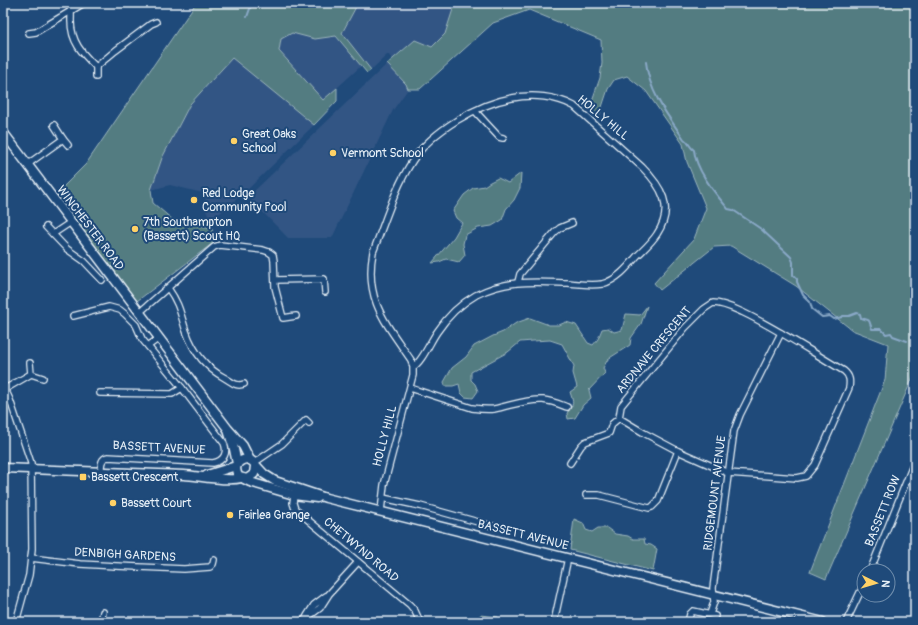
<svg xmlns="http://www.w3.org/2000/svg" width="918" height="625" viewBox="0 0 918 625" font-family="Pangolin,sans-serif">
<rect width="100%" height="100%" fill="#1f4a7a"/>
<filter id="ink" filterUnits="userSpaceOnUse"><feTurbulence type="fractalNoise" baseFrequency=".025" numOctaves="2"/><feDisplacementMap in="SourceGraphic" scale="8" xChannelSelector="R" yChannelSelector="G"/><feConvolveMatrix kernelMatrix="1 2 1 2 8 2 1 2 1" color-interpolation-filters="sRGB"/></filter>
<g filter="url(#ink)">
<g fill="#335584">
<path d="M358 3H455L445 34 432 47 415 40 392 59 388 54 371 70 342 33Z"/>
<path d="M268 18 336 36 361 66 305 117 314 125 245 192 214 218 207 219 208 213 206 212 207 207 204 206 207 194 170 185 151 190 162 158 190 104Z"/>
<path d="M387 64 406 84 408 89 393 110 332 238H288L248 197Z"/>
</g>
<g fill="#527b81" stroke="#9db6bc">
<path d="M196 3H358L342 33 371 70 367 73 336 36 315 39 292 33 281 39 279 51 323 100 337 88V101L314 125 232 58 190 104 162 158 151 190 153 203 173 220 212 228 213 243 137 301 56 194 86 164Z"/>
<path d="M455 3H915V372L826 579 810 572 885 380 888 344 852 330 796 286 731 246 714 247 660 290 654 283 694 239 706 208 687 162 683 144 646 91 627 76 614 80 608 89 599 116 589 109 600 78 602 63 601 40 529 10 493 23 420 89H408L406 84 387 64 415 40 432 47 445 34Z"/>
<path d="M521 173 520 188 514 200 506 209 502 220 492 226 478 228 465 235 463 244 465 255 459 262 446 259 439 262 432 263 454 237 462 223 456 218 453 211 464 195 473 188 484 186 490 182 498 178 508 183Z"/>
<path d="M647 306 641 324 631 338 630 345 608 359 603 368 605 373 589 390 591 398 583 405 575 418 568 419 567 413C574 404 574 404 570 392L577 387 573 373 574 366 562 344 550 340 533 341 520 342 508 352 471 372V380L475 384 478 391 473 398 465 397 461 393 459 384 453 386H445L444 382 452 368 466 357 474 346 493 336 503 332 516 323 530 318 549 325H559L566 322 576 325 588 343 593 345 598 339 602 329 608 328 614 332 622 330 626 314 640 315Z"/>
<path d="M574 519 583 523 586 530 592 532 598 528H607L615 534 628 536 633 539H644L645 544 651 545 657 549 653 571 570 550Z"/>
<path d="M480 615 498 617 503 622H476Z"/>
</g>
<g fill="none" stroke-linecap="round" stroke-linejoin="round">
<g stroke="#8aa9c7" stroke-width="2">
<path d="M247 17 252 3"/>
<path d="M646 62C649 92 667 115 684 139 689 142 689 147 694 150 696 171 716 194 728 209L733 210 761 229 791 257 793 262V275L797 279V282L803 295 810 302 812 309 822 317 830 316 834 319 842 317 843 316H849L857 313 860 314 861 318C871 321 868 318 872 329H881L886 334 891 333 893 336 907 341"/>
</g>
<g stroke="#e8f1f8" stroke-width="8">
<g id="street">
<path d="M69 3C72 10 71 14 71 21 71 42 82 53 96 67V77"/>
<path d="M29 33 36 32 84 3"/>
<path d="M96 67 115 51 151 24 156 22"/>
<path d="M475 111 499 137 503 138"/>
<path d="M63 139 68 145"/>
<path d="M28 164 63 139 54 125"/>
<path d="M46 227 67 249 84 261 102 280"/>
<path d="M53 234 71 222"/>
<path d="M275 280 324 279 325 292"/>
<path d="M518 282 520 274 555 232 560 228 572 223"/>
<path d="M168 288C180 305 180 313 186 331 193 351 206 368 225 378 232 382 236 387 244 384"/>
<path d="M713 303C723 303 733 308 742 312 778 329 810 351 844 371 850 376 850 381 849 388L815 465 806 476 797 478 728 473 678 451 644 433 619 418 621 406 685 328 704 309Z"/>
<path d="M140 312 214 247 220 245 263 250 269 252 273 255 274 261 275 287 283 318 296 316"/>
<path d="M73 316 109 307 120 310 125 314 136 325 142 339 182 388 224 443C228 453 224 461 213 463L108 457C101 458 101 465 101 471"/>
<path d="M148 346 159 338"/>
<path d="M30 363 31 374 43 378"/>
<path d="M3 385 10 400 31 463 32 549 29 575 16 622"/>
<path d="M410 388 472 408C479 409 486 410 494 409 510 406 526 399 543 400 552 401 559 404 567 407"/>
<path d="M5 389 31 374"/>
<path d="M100 393 172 394 182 388"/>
<path d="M254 463 282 444 306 420 309 423"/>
<path d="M570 463 581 446 585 442 609 433 612 424 619 418"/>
<path d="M294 495 293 503 295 509 410 605 415 611 420 622"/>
<path d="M586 495H599L649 508 652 507 658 501 678 451"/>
<path d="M383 498 420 506 496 527"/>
<path d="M381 511 384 485 413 375V367L411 360C386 323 364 300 373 252 385 222 395 187 413 160 432 131 478 104 512 98 532 94 556 96 574 106L642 167C661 186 675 207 657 234 652 242 644 249 637 256 627 268 617 280 602 284 591 286 579 284 568 283 535 282 508 279 476 295 460 304 447 317 437 332 430 342 422 362 413 367"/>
<path d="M31 558 80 564 116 566 184 569 210 567 213 564 214 560"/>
<path d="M870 571 915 460"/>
<path d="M710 614 714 602 713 588 734 431 740 415 781 333"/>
<path d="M307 616 314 605 326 596"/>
<path d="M101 622 103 612"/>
<path d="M301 622 320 608 329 594 358 562"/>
<path d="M554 622 568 558"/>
<path d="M688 622 690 614 693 611 715 616"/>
<path d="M846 622 864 584"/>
</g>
</g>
<g stroke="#e8f1f8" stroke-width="11">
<g id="primary">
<path d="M3 132 228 429 243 446 250 460"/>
<path d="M228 430 234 449 237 464"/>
<path d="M255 466 254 474 247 479 239 477C233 468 237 460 247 459L252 461 264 474 275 481 326 498 823 622"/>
<path d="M3 468C63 470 124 473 184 475 200 476 227 482 242 478"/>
<path d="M207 475 236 466"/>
<path d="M244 479 250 482 294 495 317 498"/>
</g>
</g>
<use href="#street" stroke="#1f4a7a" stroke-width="5.5"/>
<use href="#primary" stroke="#1f4a7a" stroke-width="8"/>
</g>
</g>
<g fill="#ffd166" stroke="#1f4a7a" stroke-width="1.5">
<circle cx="234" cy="141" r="4"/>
<circle cx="333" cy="153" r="4"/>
<circle cx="194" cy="200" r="4"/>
<circle cx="135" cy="229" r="4"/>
<rect x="79" y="473" width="8" height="8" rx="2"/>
<circle cx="113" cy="503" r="4"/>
<circle cx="230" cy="515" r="4"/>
</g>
<g text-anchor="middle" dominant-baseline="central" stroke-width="4" stroke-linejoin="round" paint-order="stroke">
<g font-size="12" fill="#e8f1f8" stroke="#1f4a7a">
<text transform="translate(603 118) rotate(40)">HOLLY HILL</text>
<text transform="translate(90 228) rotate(53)">WINCHESTER ROAD</text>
<text transform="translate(654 350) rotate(-50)">ARDNAVE CRESCENT</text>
<text transform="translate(385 436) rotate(-75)">HOLLY HILL</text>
<text transform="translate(159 448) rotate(3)">BASSETT AVENUE</text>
<text transform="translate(715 493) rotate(-83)">RIDGEMOUNT AVENUE</text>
<text transform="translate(883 511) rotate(-68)">BASSETT ROW</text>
<text transform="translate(523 535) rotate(14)">BASSETT AVENUE</text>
<text transform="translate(361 550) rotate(40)">CHETWYND ROAD</text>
<text transform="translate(125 555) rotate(3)">DENBIGH GARDENS</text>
</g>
<g font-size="12" fill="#e8f1f8" stroke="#1f4a7a" text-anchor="start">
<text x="242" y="134">Great Oaks<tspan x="242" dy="14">School</tspan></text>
<text x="341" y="153">Vermont School</text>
<text x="202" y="193">Red Lodge<tspan x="202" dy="14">Community Pool</tspan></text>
<text x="143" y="222">7th Southampton<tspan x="143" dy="14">(Bassett) Scout HQ</tspan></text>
<text x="91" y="477">Bassett Crescent</text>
<text x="121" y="503">Bassett Court</text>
<text x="238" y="515">Fairlea Grange</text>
</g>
</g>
<rect width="918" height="625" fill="none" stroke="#1f4a7a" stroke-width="16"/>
<rect x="8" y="8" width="902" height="609" fill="none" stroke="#e8f1f8" stroke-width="1.5" filter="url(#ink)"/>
<g transform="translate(876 583) rotate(95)"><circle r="19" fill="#1f4a7a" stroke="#6f8dac"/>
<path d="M0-3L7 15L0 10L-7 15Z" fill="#ffd166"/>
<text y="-6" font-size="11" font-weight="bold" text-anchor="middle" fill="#e8f1f8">N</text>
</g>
</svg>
